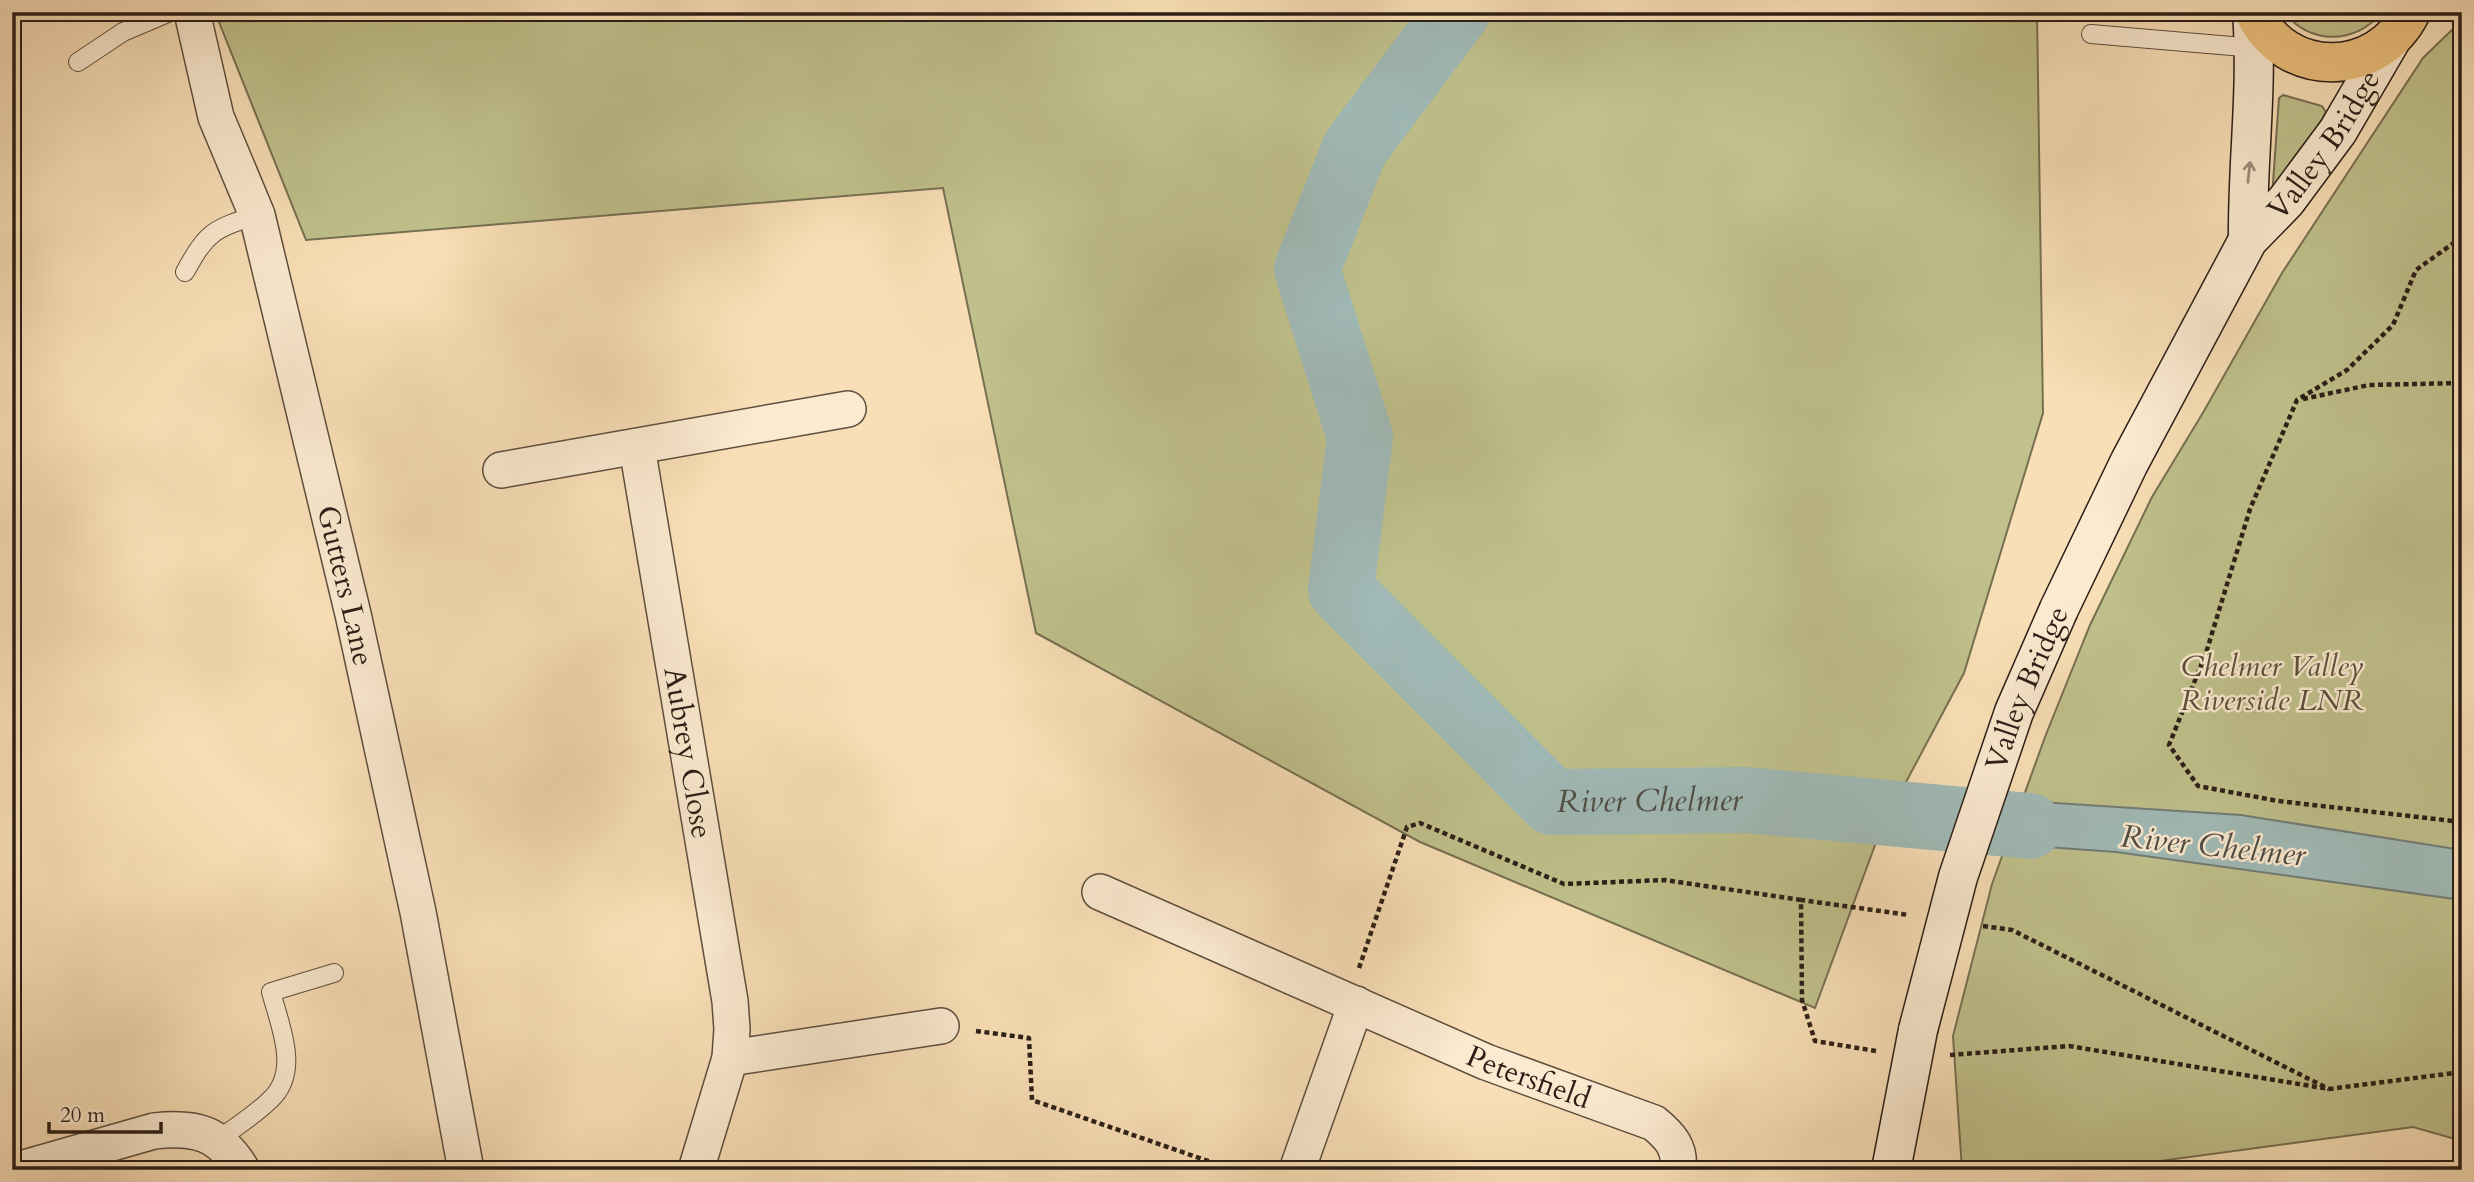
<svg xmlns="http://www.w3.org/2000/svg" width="2474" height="1182" viewBox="0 0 2474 1182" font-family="Cardo,serif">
<rect width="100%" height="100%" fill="#f9dfb7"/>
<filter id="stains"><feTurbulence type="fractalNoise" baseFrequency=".00286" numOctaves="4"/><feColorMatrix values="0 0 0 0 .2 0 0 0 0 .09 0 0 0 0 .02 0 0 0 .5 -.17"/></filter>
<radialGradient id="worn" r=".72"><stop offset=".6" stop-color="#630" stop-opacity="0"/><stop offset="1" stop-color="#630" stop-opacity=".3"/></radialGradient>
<g fill="#c0c18c" stroke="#767052" stroke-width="2">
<path d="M215 12H2037L2043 413 1964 673 1881 829 1815 1008 1420 842 1036 633 943 188 306 240Z"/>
<path d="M2284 12H2382C2356 45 2309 45 2284 12Z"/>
<path d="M2462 20V1141L2413 1127 2093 1170H1962L1953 1036 1992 884 2045 737 2090 625 2152 497 2204 411 2282 273 2423 58Z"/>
<path d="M2283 95 2322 106 2326 112 2279 200 2272 197 2279 98Z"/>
</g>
<path fill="#a0bab7" stroke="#717c77" stroke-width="2" d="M1947 796 2241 815 2462 850V900L2116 852 1932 839Z"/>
<path fill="#f9dfb7" d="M1948 793 2023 799 2005 846 1931 842Z"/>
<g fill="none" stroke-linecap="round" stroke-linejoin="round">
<path stroke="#a0bab7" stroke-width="66" id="s1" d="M1457 12 1355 148 1307 269 1360 437 1341 590 1552 802 1747 800 2030 826"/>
<g stroke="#5e4e3f" stroke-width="20">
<g id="lane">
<path d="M2091 34 2255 48"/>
<path d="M78 62 123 32 170 12"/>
<path d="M185 272C207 232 213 229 257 215"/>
<path d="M218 1140C235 1127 255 1115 270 1100 301 1072 280 1026 271 992L334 973"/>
</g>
</g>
<g stroke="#5e4e3f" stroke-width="38">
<g id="street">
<path id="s2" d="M192 12 216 117 257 215 353 614 418 912 466 1170"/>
<path id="s3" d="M637 447 730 1001 732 1029 730 1058 696 1170"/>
<path d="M501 470 848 409"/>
<path id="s4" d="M1100 892 1486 1062 1654 1123C1670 1136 1681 1148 1678 1170"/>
<path d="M730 1058 941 1026"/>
<path d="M17 1170 154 1131C196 1126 220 1133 242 1170"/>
<path d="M1297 1170 1356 1004"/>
</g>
</g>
<g stroke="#2b1e17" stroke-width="41">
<g id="secondary">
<path d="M2248 240C2247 164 2258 89 2252 12"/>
<path id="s5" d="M2059 609 2129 463 2248 240 2286 201 2338 131 2391 40"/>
<path d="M1891 1170 1918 1030"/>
</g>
</g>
<g stroke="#2b1e17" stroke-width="41">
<path id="primary" d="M2254 12C2286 80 2378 78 2411 12"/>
</g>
<g stroke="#2b1e17" stroke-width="4.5" stroke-dasharray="5 3.5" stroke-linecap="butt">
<path d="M2462 237 2416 270 2393 325 2347 370 2297 400 2250 509 2206 653 2169 745 2198 786 2278 801 2462 822"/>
<path d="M2303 399 2369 385 2462 383"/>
<path d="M1983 926 2012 930 2329 1089"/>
<path d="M1359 968 1407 827 1420 823 1564 884 1665 880 1801 900"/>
<path d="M976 1031 1029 1038 1032 1100 1234 1170"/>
<path d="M1876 1051 1815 1041 1802 1000 1801 900 1909 915"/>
<path d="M1950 1055 2069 1046 2329 1089 2462 1072"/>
</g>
<use href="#lane" stroke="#fbead0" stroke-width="18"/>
<use href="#street" stroke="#fbead0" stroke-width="35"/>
<use href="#secondary" stroke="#fbead0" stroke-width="38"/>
<use href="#primary" stroke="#ecc07c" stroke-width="38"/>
<g stroke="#2b1e17" stroke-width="41" stroke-linecap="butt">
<g id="secondary-bridge">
<path id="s6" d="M1918 1030 1958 877 2014 712 2059 609"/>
</g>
</g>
<use href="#secondary-bridge" stroke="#fbead0" stroke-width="38"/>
</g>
<defs><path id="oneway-shaft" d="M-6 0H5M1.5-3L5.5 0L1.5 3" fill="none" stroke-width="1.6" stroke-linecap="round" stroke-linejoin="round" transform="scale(1.75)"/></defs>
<use stroke="#9d8e7d" href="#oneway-shaft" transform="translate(2249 172) rotate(-84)"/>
<g text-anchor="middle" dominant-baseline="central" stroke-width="5" stroke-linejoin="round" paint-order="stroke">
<g font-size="30" fill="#2b1e17" stroke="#fbead0">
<text stroke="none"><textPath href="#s5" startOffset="537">Valley Bridge</textPath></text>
<text stroke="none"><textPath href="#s2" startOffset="595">Gutters Lane</textPath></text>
<text stroke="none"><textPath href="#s6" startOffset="359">Valley Bridge</textPath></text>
<text stroke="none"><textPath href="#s3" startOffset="310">Aubrey Close</textPath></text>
<text stroke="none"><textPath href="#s4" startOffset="467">Petersfield</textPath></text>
</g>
<g font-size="30" font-style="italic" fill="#584f3a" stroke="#fbead0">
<text x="2272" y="666">Chelmer Valley<tspan x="2272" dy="34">Riverside LNR</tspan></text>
</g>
<g font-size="32" font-style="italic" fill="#4e4d47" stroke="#fbead0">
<text stroke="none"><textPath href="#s1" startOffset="1027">River Chelmer</textPath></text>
<text transform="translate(2213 846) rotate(6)">River Chelmer</text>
</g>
</g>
<rect width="2474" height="1182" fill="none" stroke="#f9dfb7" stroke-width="42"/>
<rect x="14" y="14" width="2446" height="1154" fill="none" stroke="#2b1e17" stroke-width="3.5"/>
<rect x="21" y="21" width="2432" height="1140" fill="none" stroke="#2b1e17" stroke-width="2"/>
<path d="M49 1122v10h112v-10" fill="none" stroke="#2b1e17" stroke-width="3.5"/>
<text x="60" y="1122" font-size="21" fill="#2b1e17" stroke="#fbead0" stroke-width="5" paint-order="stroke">20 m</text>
<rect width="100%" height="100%" filter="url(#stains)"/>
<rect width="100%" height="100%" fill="url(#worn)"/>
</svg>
